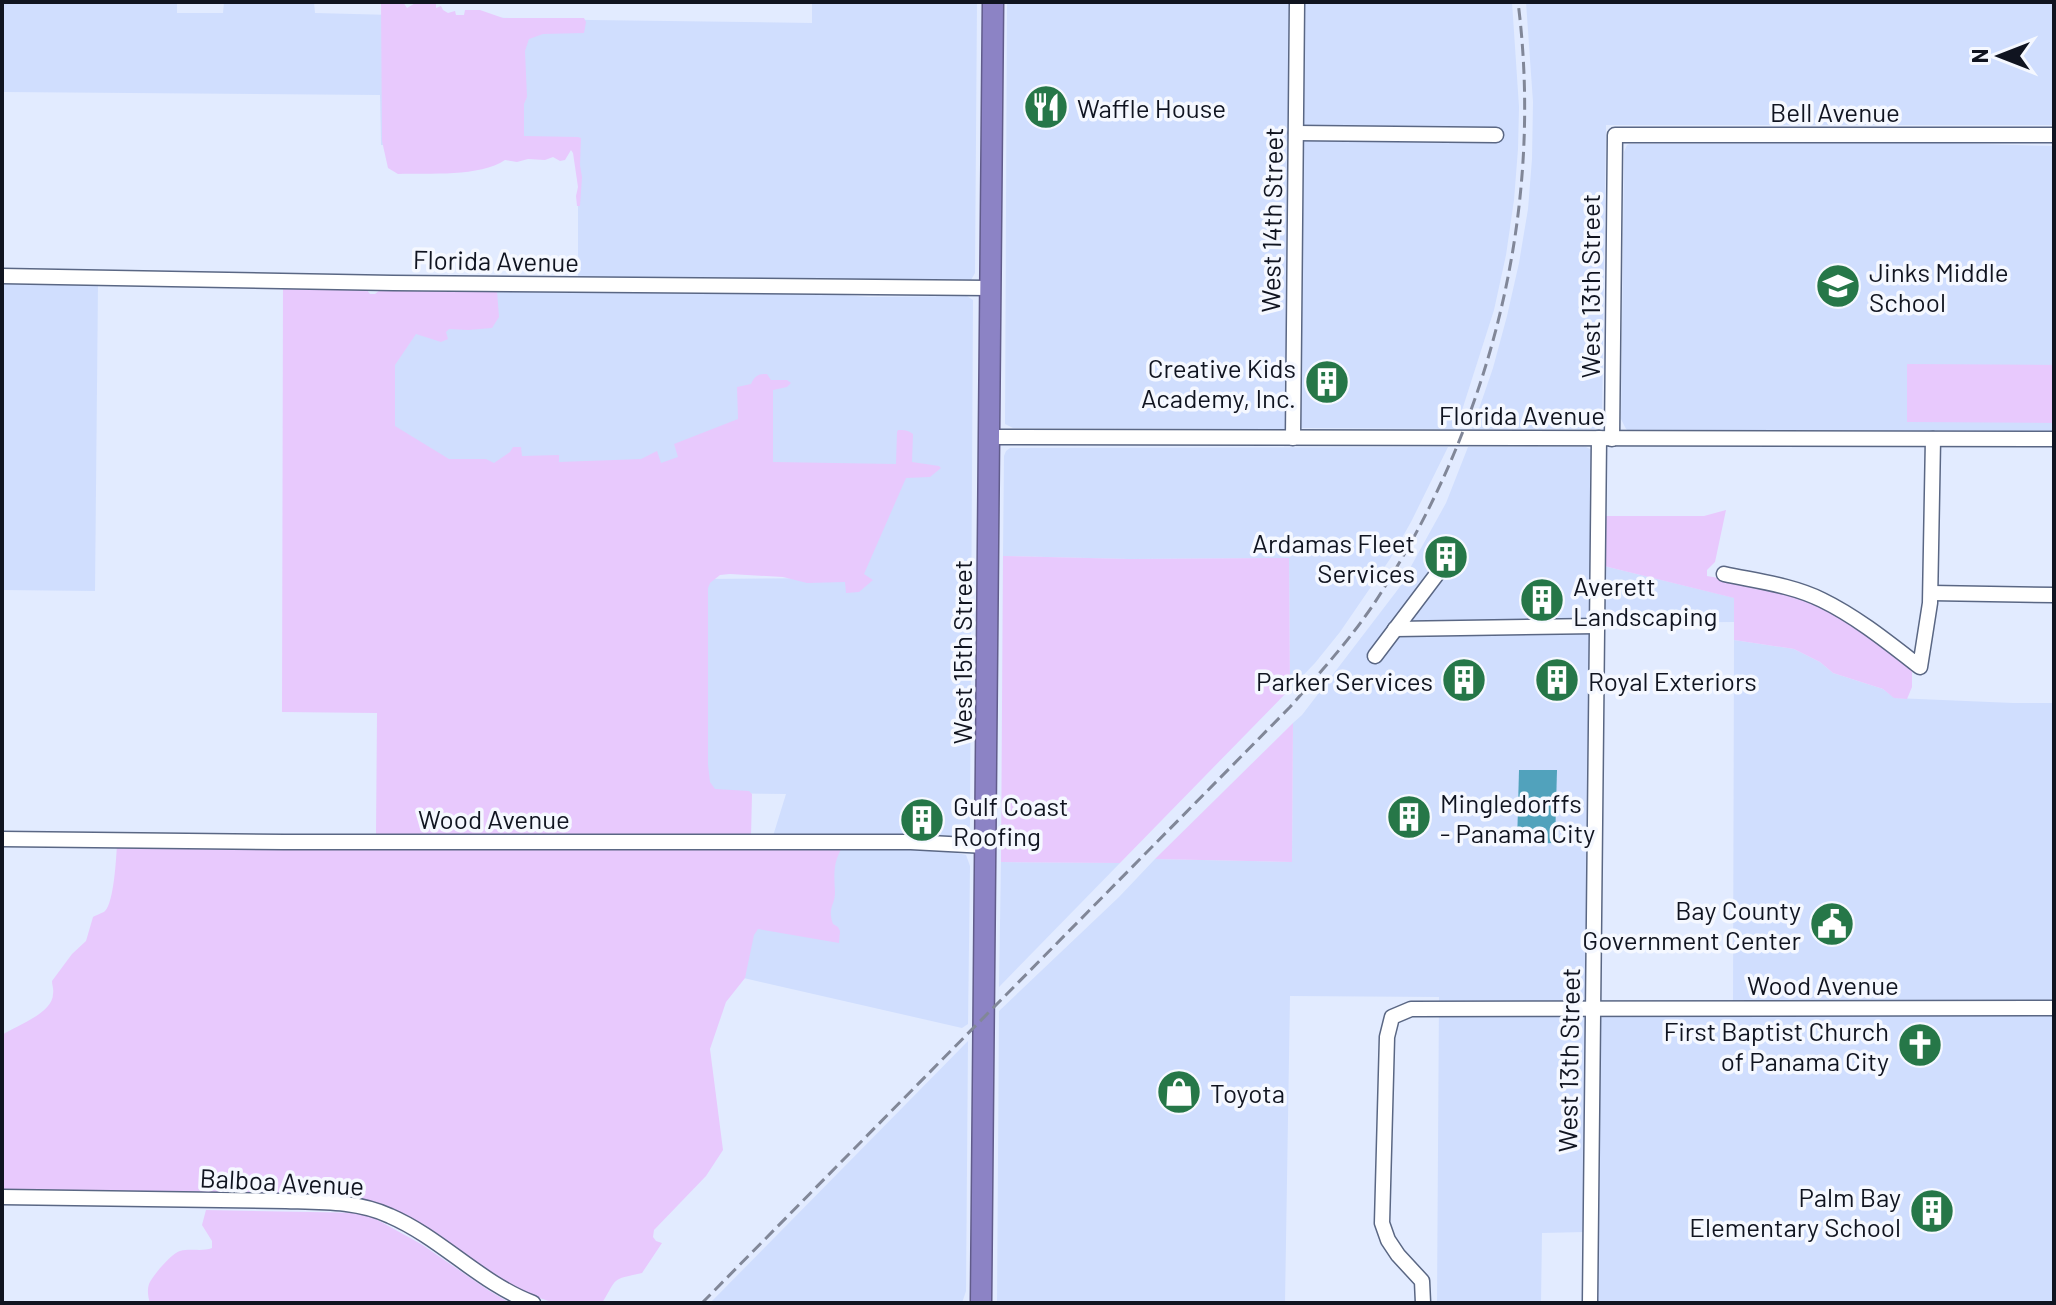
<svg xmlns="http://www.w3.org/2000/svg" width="2056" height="1305" viewBox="0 0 2056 1305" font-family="Barlow,sans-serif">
<rect width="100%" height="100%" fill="#e2ebff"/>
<g fill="#d0defe">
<path d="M2 2H177V13H223L224 2H314L315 13 591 20 812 23V2H977L975 273 971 280 966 282 578 280V146L381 145 380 95 4 92 2 175Z"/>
<path d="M1007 2H1291L1287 429 1013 428 1005 424Z"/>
<path d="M1303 2H1512L1519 107 1518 149 1514 200 1506 255 1494 310 1456 429 1299 428 1302 139H1502L1501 130 1302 128Z"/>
<path d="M1526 2H2054V125H1606L1602 423 1594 429H1472L1493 368 1507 316 1519 263 1528 209 1532 159 1533 102Z"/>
<path d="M1947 143 2054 146V433L1631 432 1626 429 1621 419 1624 152 1627 145 1630 144Z"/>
<path d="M2 282 98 283 95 591 2 590Z"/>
<path d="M384 287 822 293 868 297 967 296 973 300 970 824 969 830 965 835 961 838 773 836 786 794 701 793 702 579 855 578 383 468Z"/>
<path d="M1448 447 1411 522 1390 559 1340 632 1315 663 1290 689 1289 558 1130 559 1003 556 1004 456 1006 451 1010 448Z"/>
<path d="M1468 447H1586L1594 451 1585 1232 1542 1233 1541 1303H1437L1439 997 1290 996 1285 1303H997L999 1011 1119 897 1155 859 1292 862 1293 723 1302 715 1399 588 1446 503Z"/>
<path d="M1604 566 1735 598 1734 622 1603 623Z"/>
<path d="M1734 640 1794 649 1820 662 1833 673 1883 689 1895 698 2013 703H2054V1003L1733 1004Z"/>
<path d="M771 848H934L966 855 970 866 968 1024 962 1028 735 976Z"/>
<path d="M1001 862 1120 863 999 987Z"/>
<path d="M2054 1013V1303H1600L1597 1300 1599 1021 1603 1016Z"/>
<path d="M968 1041 966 1291 962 1303H710Z"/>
</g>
<g fill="#e8c9fd">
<path d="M381 2H403L407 8 417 2H436V8L441 6 443 10 448 13 455 11 456 15H464L465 10H480L503 18H584L586 22 584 33 543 34 529 39 525 51 527 97 524 104V136L578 137 581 138 580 165 582 177 580 206H577L576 196 578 187 573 153 571 150 565 160 560 161 553 157 545 160 528 159 517 162 505 160C480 177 429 173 398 174L388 168 382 141Z"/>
<path d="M283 286 365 288 370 294H375L380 290 497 291 499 317 492 328 468 330 449 329 446 332 448 339 441 342 416 334 395 365V426L449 459H486L494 463 510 452 513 447H521L522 456 559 455V462L641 459 657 451 661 463 678 457 674 444 738 419 737 387 751 384C755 375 759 374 767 374L771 380H787L791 383 787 387 773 390V462L896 464 897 432 898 430C904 430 908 430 913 434L912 462 939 466 941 468 930 477 906 478 864 574 873 580 859 592 846 593 845 582 807 583 783 577 730 574 720 575 710 583 708 588V765L710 782 715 789 749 791 752 794 751 837 376 835 377 713 282 712Z"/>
<path d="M1907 364 2054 365V423L1907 422Z"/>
<path d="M1726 510 1715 562 1707 570V576L1758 585 1807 597 1878 640 1912 670V687L1907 699 1894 698 1883 689 1833 673 1820 662 1794 649 1734 640V598L1604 566V516H1704Z"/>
<path d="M1003 556 1130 559 1289 558 1290 689 1120 863 1001 862Z"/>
<path d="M1293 723 1292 862 1155 859Z"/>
<path d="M117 845 842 848C833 862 834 876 835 892 835 906 827 907 833 924L838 927 840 931 839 943 758 929 754 935 745 978 726 1002 710 1049 723 1150 706 1176 654 1230 653 1237 656 1241 662 1243 642 1273C610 1280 618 1277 602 1303H555L530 1295 512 1286 435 1235 391 1210 2 1191V1035C16 1026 53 1013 53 994 54 989 52 985 52 981L72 954 86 941 93 917C94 916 105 912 105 911 114 902 116 859 117 845Z"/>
<path d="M206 1210 365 1213 421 1244 488 1290 510 1303H150C148 1297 147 1290 149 1284 153 1275 171 1254 180 1251 191 1248 202 1252 212 1248V1241L202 1225Z"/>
</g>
<path fill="#51a2bc" d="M1519 770H1557L1555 843 1517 844Z"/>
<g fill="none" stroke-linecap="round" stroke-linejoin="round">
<g stroke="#5a6784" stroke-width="17">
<g id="minor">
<path d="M1296 133 1496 135"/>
<path d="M2 276 393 283 990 288"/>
<path d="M989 437 2054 439"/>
<path d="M1293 438 1297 2"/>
<path d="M1612 439 1615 135H2054"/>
<path d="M1724 574C1756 581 1792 585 1822 600 1857 617 1889 643 1920 667L1930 603 1933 439"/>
<path d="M1931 593 2054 595"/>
<path d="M1395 629 1597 626"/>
<path d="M1375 656 1437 574"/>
<path d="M2 839 284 842H911L986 846"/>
<path d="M2 1197 286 1201C321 1202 358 1201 390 1216 441 1238 480 1283 533 1303"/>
<path d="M1423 1303 1422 1281 1398 1255 1388 1240 1382 1223 1387 1037 1392 1017 1411 1009 2054 1008"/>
<path d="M1590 1303 1599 438"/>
</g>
</g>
<g stroke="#615c8b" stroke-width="23">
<path id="highway" d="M981 1303 993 2"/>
</g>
<use href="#minor" stroke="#fff" stroke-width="14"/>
<use href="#highway" stroke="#8c83c5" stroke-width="20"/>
<path stroke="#818798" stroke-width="3" stroke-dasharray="12 6" stroke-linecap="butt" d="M702 1303 1290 707C1323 669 1358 631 1384 588 1493 415 1544 206 1518 2"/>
</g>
<defs>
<g id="restaurant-disc" transform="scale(2.3)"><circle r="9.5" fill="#267748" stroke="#f5f8ff"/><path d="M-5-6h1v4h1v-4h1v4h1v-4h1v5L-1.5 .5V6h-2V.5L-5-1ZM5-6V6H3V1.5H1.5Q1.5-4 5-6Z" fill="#fff"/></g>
<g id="school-disc" transform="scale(2.3)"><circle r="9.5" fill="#267748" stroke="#f5f8ff"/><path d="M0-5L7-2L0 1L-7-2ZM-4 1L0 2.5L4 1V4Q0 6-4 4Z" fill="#fff"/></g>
<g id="building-disc" transform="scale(2.3)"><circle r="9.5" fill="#267748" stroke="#f5f8ff"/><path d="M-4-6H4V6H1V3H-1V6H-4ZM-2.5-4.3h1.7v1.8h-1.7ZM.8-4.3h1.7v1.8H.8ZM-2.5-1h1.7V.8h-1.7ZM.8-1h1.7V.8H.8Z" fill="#fff"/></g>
<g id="civic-disc" transform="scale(2.3)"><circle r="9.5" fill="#267748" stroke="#f5f8ff"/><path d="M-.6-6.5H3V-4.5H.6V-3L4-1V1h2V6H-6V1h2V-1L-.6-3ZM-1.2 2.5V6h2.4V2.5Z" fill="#fff"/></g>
<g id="church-disc" transform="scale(2.3)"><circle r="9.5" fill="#267748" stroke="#f5f8ff"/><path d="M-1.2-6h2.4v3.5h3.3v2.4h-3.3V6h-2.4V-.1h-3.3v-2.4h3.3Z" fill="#fff"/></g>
<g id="shop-disc" transform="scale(2.3)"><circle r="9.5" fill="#267748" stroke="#f5f8ff"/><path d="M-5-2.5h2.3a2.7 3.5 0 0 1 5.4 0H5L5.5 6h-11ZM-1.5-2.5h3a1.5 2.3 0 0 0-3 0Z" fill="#fff"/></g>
</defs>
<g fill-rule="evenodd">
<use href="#restaurant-disc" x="1046" y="107"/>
<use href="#school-disc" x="1838" y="286"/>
<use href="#building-disc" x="1327" y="382"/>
<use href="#building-disc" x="1446" y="557"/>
<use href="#building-disc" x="1542" y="600"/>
<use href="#building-disc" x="1464" y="680"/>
<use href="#building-disc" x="1557" y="680"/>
<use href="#building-disc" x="1409" y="817"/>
<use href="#building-disc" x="922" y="820"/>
<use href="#civic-disc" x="1832" y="924"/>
<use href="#church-disc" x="1920" y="1045"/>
<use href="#shop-disc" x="1179" y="1092"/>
<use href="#building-disc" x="1932" y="1211"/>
</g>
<g text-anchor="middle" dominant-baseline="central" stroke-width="7" stroke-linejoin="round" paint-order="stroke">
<g font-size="26" fill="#101420" stroke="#f5f8ff" text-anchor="start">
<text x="1077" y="107">Waffle House</text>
<text x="1869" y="271">Jinks Middle<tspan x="1869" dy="30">School</tspan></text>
<text x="1296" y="367" text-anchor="end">Creative Kids<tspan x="1296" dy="30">Academy, Inc.</tspan></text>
<text x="1415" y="542" text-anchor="end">Ardamas Fleet<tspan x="1415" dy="30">Services</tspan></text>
<text x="1573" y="585">Averett<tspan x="1573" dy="30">Landscaping</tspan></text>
<text x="1433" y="680" text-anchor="end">Parker Services</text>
<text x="1588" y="680">Royal Exteriors</text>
<text x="1440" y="802">Mingledorffs<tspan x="1440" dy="30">- Panama City</tspan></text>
<text x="953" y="805">Gulf Coast<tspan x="953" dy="30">Roofing</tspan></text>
<text x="1801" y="909" text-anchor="end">Bay County<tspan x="1801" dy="30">Government Center</tspan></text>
<text x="1889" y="1030" text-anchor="end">First Baptist Church<tspan x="1889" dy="30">of Panama City</tspan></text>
<text x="1210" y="1092">Toyota</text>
<text x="1901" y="1196" text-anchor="end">Palm Bay<tspan x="1901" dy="30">Elementary School</tspan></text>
</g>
<g font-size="26" fill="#101420" stroke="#f5f8ff">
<text x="1835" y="111">Bell Avenue</text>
<text transform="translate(1271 220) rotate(-89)">West 14th Street</text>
<text transform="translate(496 260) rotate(1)">Florida Avenue</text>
<text transform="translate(1589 286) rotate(-90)">West 13th Street</text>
<text x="1522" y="414">Florida Avenue</text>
<text transform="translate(961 652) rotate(-90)">West 15th Street</text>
<text x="494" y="818">Wood Avenue</text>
<text x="1823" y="984">Wood Avenue</text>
<text transform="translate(1568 1060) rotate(-89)">West 13th Street</text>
<text transform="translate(282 1181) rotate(3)">Balboa Avenue</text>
</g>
</g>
<rect width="2056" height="1305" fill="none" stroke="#101420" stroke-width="8"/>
<g transform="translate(2000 56) rotate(270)" stroke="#f5f8ff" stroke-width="6" paint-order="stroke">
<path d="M0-6L14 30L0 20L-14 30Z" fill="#101420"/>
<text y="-12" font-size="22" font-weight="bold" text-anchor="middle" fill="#101420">N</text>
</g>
</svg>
